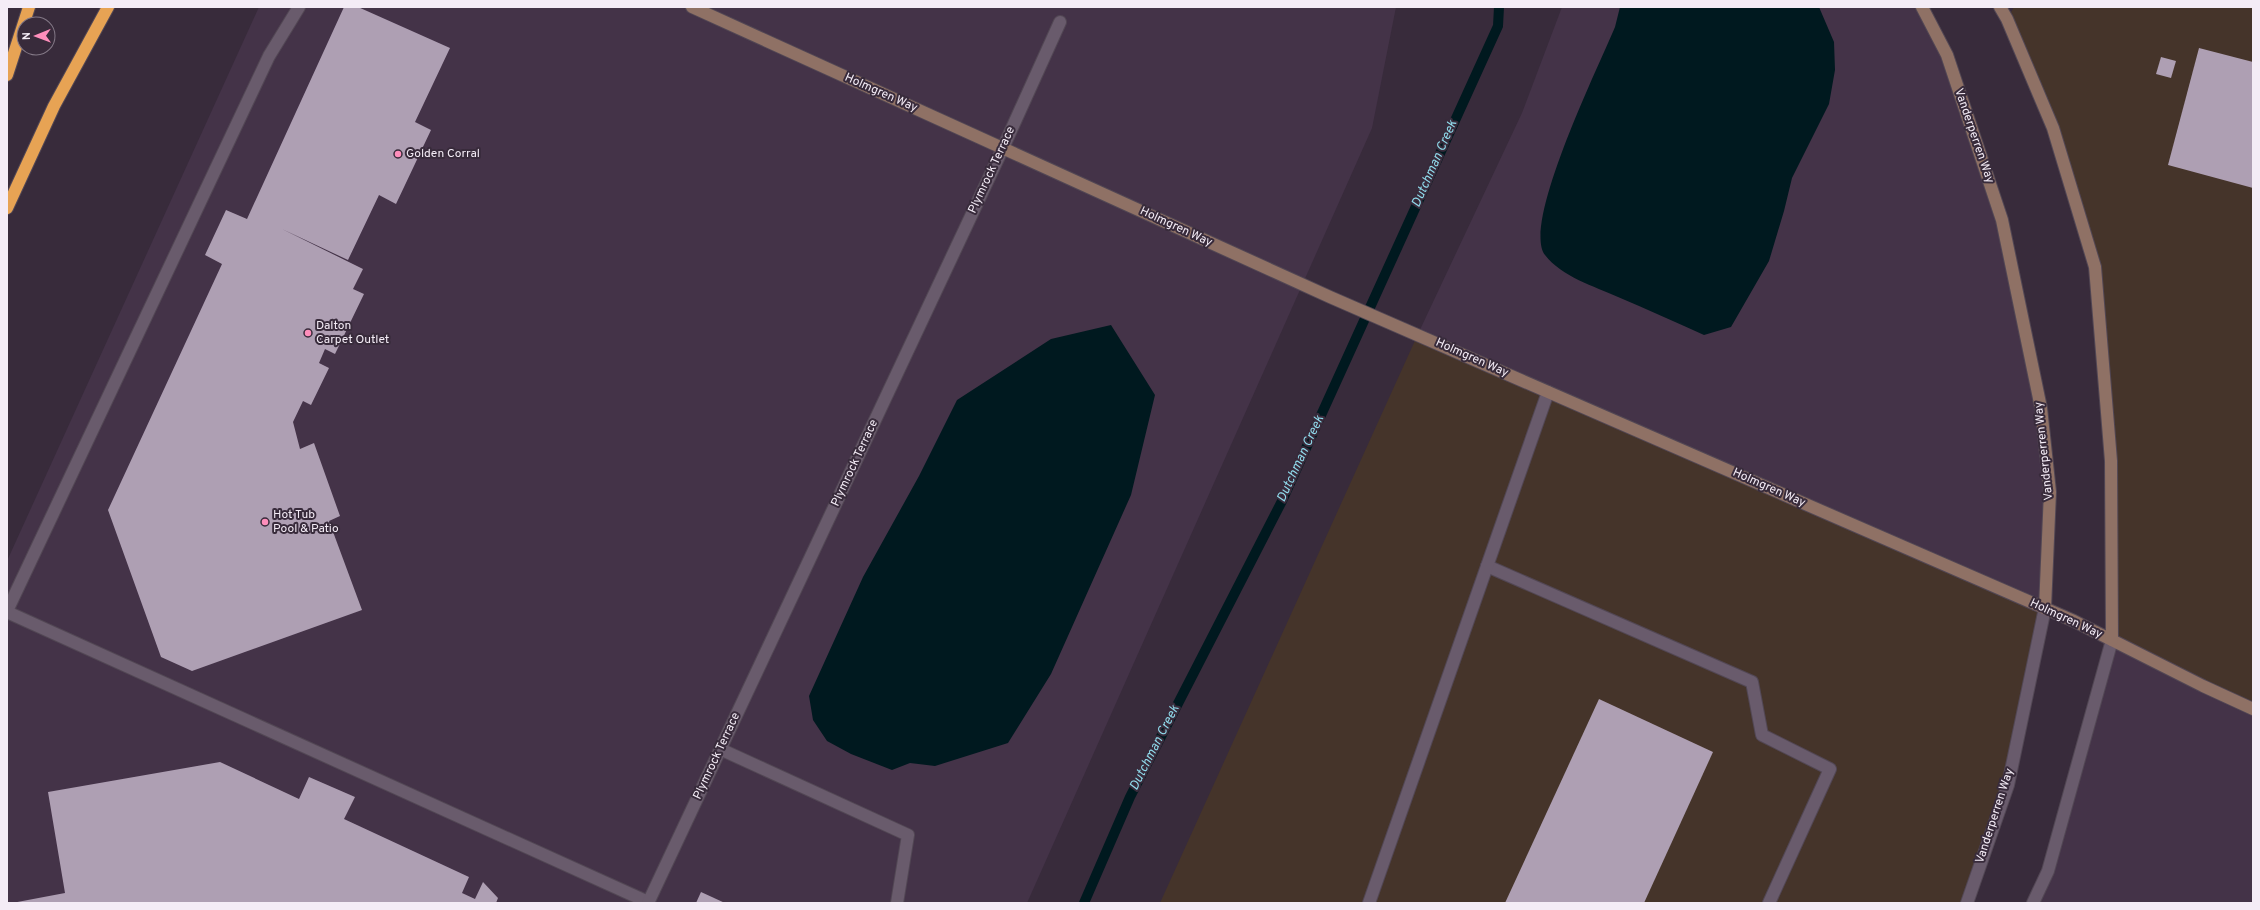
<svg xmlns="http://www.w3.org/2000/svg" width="2260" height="910" viewBox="0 0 2260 910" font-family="Overpass,sans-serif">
<rect width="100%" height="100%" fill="#382b3b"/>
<g fill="#443348">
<path d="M259 7H1396L1372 128 1027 903H7V561Z"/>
<path d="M1562 7H1922L1947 55 2002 220 2050 492 2045 608 1418 334 1522 113Z"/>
<path d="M2112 640 2253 709V903H2033Z"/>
</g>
<g fill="#45342a">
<path d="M2014 7H2253V709L2112 640 2111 461 2095 267 2053 128 2007 19Z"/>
<path d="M1418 334 2045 608 2008 785 1967 903H1160Z"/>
</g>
<g fill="#00191f">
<path d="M1620 7H1819L1834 42 1835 70 1829 104 1792 178 1784 211 1769 261 1731 327 1704 335C1675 322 1647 309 1618 297 1594 286 1562 277 1545 255 1521 224 1600 64 1615 27Z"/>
<path d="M1111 325 1155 395 1131 495 1051 674 1008 743 935 766 910 763 892 770 851 754 827 741 813 720 809 696 863 577 919 476 957 400 1051 339Z"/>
</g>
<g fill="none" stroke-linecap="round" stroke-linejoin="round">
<path stroke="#00191f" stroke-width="10" d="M1084 903 1130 797 1282 501 1498 26 1499 7"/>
</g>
<g fill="#ae9fb3">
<path d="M344 7H358L450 48 415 122 431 130 396 204 379 195 348 260 282 229 363 269 353 289 364 294 335 354 325 349 319 363 329 368 311 405 303 401 293 422 300 449 314 443 340 516 329 521 362 610 192 671 161 657 108 510 222 264 205 255 226 210 247 219Z"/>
<path d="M2199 48 2253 62V188L2168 165Z"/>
<path d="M2161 57 2176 61 2171 78 2156 74Z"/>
<path d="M1599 699 1713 752 1644 903H1505Z"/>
<path d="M220 762 299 799 309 777 355 797 344 819 469 877 462 893 475 899 483 882 498 898 496 903H12L65 893 48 792Z"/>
<path d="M701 892 725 903H696Z"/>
</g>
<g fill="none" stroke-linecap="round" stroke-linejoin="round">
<g stroke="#524754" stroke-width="14">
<g id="lane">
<path d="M1487 566 1752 682 1762 735 1830 769 1769 903"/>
<path d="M7 611 269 56 299 7"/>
<path d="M7 612 648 902"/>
<path d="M720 749 908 835 897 903"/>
<path d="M1369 903 1548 392"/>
</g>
</g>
<g stroke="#524754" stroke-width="14">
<g id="street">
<path d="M648 903 1003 148 1060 22"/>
<path d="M1967 903 2008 785 2045 608"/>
<path d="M2033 903 2048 871 2112 640"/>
</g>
</g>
<g stroke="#524754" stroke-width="14">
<g id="secondary">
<path d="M692 7 1330 297 2074 621 2203 686 2253 709"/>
<path d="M1922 7 1947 55 2002 220 2041 408 2050 492 2045 608"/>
<path d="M2000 7 2007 19 2053 128 2095 267 2111 461 2112 640"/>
</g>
</g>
<g stroke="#524754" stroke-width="14">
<g id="highway">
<path d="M7 75 29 7"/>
<path d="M7 208 54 106 108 7"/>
</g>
</g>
<use href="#lane" stroke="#695b6c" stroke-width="12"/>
<use href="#street" stroke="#695b6c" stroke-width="12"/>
<use href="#secondary" stroke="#8f7165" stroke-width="12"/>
<use href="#highway" stroke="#e7a354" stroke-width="12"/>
</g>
<g fill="#fe8ebb" stroke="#382b3b" stroke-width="1.5">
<circle cx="398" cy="154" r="4"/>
<circle cx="308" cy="333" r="4"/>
<circle cx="265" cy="522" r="4"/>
</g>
<g text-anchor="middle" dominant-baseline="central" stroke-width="4" stroke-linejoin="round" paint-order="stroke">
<g font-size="12" fill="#f4ecf6" stroke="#382b3b">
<text transform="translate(881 93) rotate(24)">Holmgren Way</text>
<text transform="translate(1974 136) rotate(71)">Vanderperren Way</text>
<text transform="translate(992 170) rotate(-65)">Plymrock Terrace</text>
<text transform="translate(1176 227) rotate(25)">Holmgren Way</text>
<text transform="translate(1472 358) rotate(24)">Holmgren Way</text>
<text transform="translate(2044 451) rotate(-96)">Vanderperren Way</text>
<text transform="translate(855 463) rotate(-65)">Plymrock Terrace</text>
<text transform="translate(1769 488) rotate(24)">Holmgren Way</text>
<text transform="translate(2066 619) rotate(25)">Holmgren Way</text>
<text transform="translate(717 756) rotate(-65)">Plymrock Terrace</text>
<text transform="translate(1995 816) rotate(-72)">Vanderperren Way</text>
</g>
<g font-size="12" fill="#f4ecf6" stroke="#382b3b" text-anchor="start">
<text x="406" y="154">Golden Corral</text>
<text x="316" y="326">Dalton<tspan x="316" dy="14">Carpet Outlet</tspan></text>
<text x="273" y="515">Hot Tub<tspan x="273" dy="14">Pool &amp; Patio</tspan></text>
</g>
<g font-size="13" font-style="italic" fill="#90dbec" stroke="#382b3b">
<text transform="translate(1435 164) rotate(-66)">Dutchman Creek</text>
<text transform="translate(1301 459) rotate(-65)">Dutchman Creek</text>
<text transform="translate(1155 748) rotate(-63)">Dutchman Creek</text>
</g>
</g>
<rect width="2260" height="910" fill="none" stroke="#f4ecf6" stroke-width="16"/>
<g transform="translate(36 36) rotate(269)"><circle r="19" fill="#382b3b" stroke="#837886"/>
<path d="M0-3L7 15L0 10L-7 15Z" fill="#fe8ebb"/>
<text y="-6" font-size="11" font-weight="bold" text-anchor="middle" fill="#f4ecf6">N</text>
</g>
</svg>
